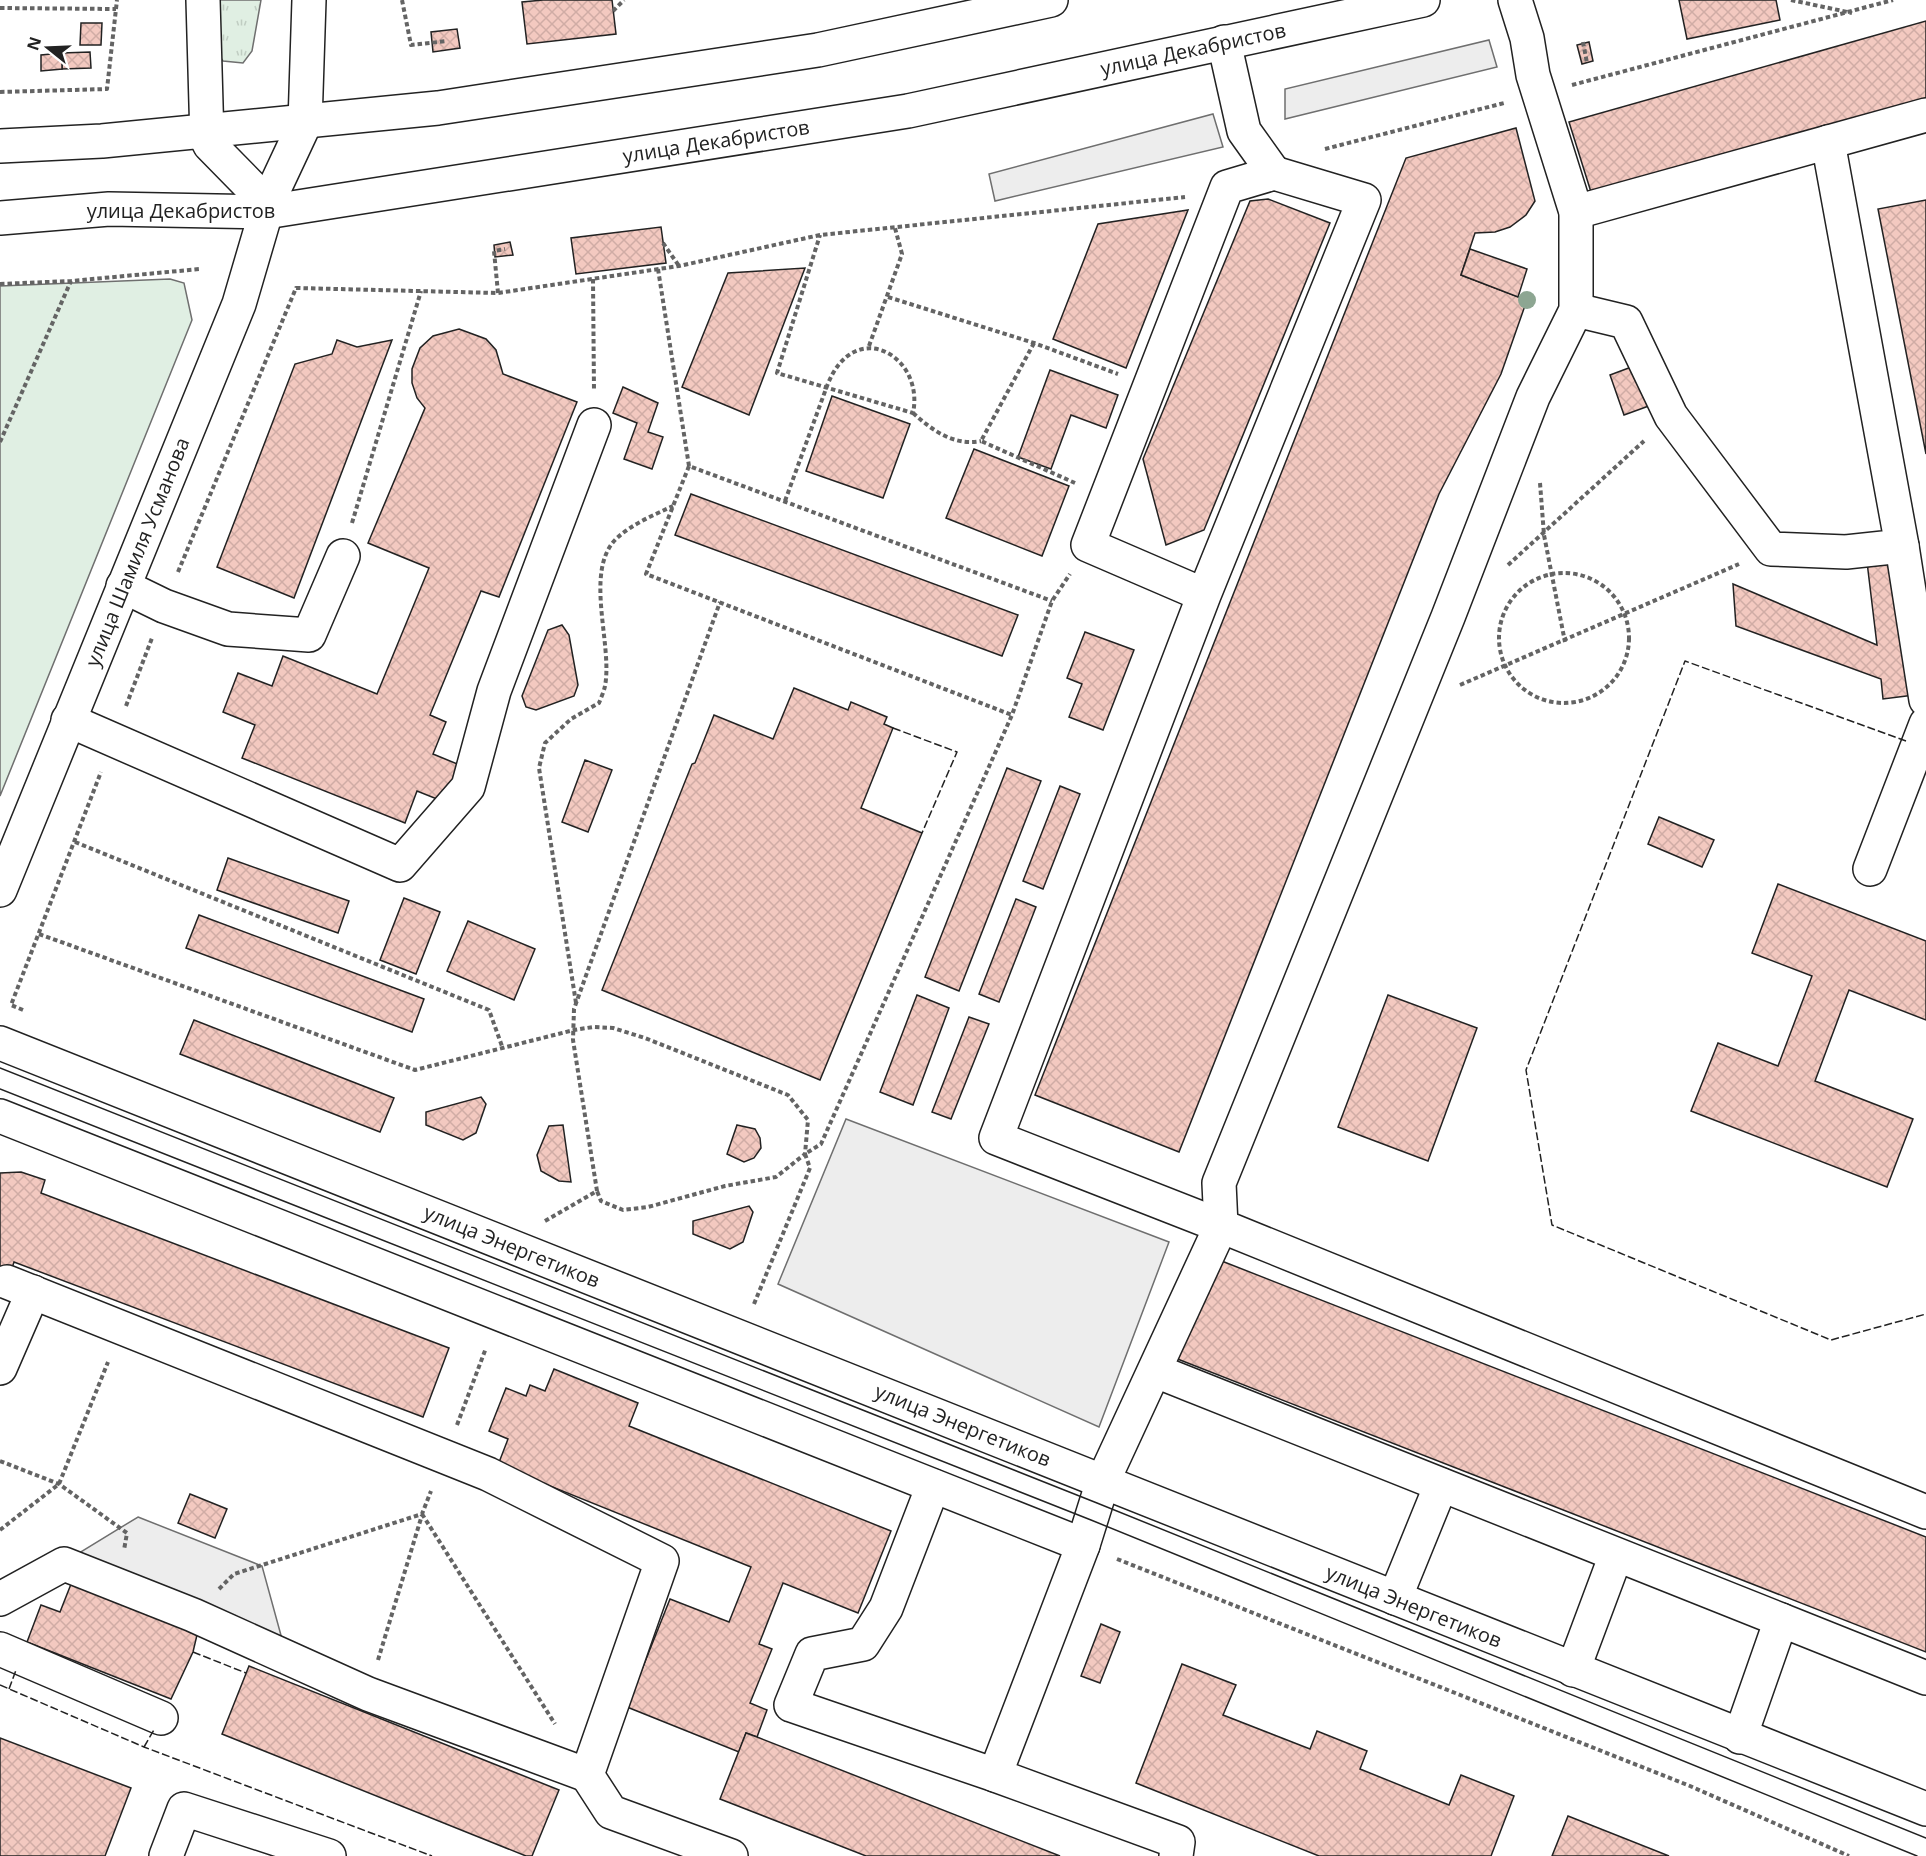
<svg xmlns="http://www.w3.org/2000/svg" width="1926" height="1856" viewBox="0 0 1926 1856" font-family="'Open Sans',sans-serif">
<defs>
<pattern id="grass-tufts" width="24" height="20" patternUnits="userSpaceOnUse" patternTransform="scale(1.5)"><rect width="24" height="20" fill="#e0efe3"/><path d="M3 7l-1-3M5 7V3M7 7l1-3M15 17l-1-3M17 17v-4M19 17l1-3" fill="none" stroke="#c0cdc2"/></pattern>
<pattern id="building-cross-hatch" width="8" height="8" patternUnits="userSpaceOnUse" patternTransform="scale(1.5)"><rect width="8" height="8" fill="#f3c9c0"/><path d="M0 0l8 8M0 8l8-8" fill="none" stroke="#d0aca5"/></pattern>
</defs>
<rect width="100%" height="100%" fill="#fff"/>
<path fill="url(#grass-tufts)" stroke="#6f6f6f" stroke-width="1.5" d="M218 0H261L252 51 243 63 223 61 215 50Z"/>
<path fill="#e0efe3" stroke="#6f6f6f" stroke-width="1.5" d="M170 279 184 283 192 320 0 796V286Z"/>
<g fill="#ededed" stroke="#6f6f6f" stroke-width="1.5">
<path d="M1489 40 1497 67 1285 119V89Z"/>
<path d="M1213 114 1223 147 995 201 989 174Z"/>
<path d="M846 1119 1169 1242 1099 1427 778 1284Z"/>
<path d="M138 1517 262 1566 282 1639 74 1556Z"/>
</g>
<g fill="url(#building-cross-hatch)" stroke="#222" stroke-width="1.5">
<path d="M543 0H612L616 34 527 44 522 2Z"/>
<path d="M1679 0H1776L1780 20 1687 39Z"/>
<path d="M1926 21V98L1780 144 1591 192 1569 122Z"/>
<path d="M81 23H102L101 45H80Z"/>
<path d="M457 29 460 48 433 52 431 32Z"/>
<path d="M1589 42 1593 61 1582 64 1577 45Z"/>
<path d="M90 52 91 68 62 69V53Z"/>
<path d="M62 53V69L41 71V55Z"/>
<path d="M1516 128 1535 201 1526 215 1510 227 1495 232 1475 233 1461 275 1527 300 1501 374 1439 494 1179 1152 1035 1095 1406 158Z"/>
<path d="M1268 199 1330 223 1204 530 1166 545 1143 459 1250 201Z"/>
<path d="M1926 200V454L1878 209Z"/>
<path d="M1188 210 1126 368 1053 339 1098 224Z"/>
<path d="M661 227 666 263 576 274 571 238Z"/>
<path d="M510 242 513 255 495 257 494 245Z"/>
<path d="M1470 249 1527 269 1518 297 1461 275Z"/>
<path d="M805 268 749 415 682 387 728 273Z"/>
<path d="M459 329 486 339 496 350 503 374 577 402 499 597 481 591 430 715 446 722 433 754 467 768 452 805 417 791 405 823 242 758 255 725 223 712 238 673 272 686 283 656 377 694 429 568 368 543 425 408 417 398 412 383V369L420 348 433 336Z"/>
<path d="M337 340 357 347 392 340 294 598 217 567 295 364 332 354Z"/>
<path d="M1642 363 1657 403 1624 415 1610 375Z"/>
<path d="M1050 370 1118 395 1106 428 1071 415 1051 469 1018 457Z"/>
<path d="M623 387 658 403 648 432 663 437 652 469 624 459 637 423 613 413Z"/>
<path d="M832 396 910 424 883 498 806 471Z"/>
<path d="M974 449 1069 486 1042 556 946 518Z"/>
<path d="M691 494 1018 615 1002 656 675 535Z"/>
<path d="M1898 558 1914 695 1883 699 1881 679 1736 626 1733 584 1877 645 1867 562Z"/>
<path d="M562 625 569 635 578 685 574 696 536 710 526 707 522 696 548 630Z"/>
<path d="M1085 632 1134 650 1103 730 1069 717 1082 684 1067 678Z"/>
<path d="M794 688 848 710 851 702 887 717 884 724 893 728 861 808 922 833 820 1080 602 990 692 764 695 763 714 715 773 739Z"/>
<path d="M585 760 612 770 588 832 562 822Z"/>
<path d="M1007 768 1041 781 959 991 925 977Z"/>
<path d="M1060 786 1080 794 1043 889 1023 881Z"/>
<path d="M1659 817 1714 840 1702 867 1648 844Z"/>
<path d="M228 858 349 901 338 933 217 890Z"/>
<path d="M1778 884 1926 941V1020L1849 990 1815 1081 1913 1119 1887 1187 1691 1111 1718 1043 1778 1066 1812 976 1752 953Z"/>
<path d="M404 898 440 912 416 974 380 960Z"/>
<path d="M1016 899 1036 907 999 1002 979 994Z"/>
<path d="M199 915 424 999 412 1032 186 948Z"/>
<path d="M468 921 535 949 514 1000 447 971Z"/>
<path d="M917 995 949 1008 913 1105 880 1092Z"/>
<path d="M1388 995 1477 1028 1428 1161 1338 1127Z"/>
<path d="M969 1017 989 1024 951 1119 932 1112Z"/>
<path d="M194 1020 394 1098 380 1132 180 1054Z"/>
<path d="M481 1097 486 1104 476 1133 463 1140 426 1125V1112Z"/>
<path d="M563 1125 571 1182 559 1181 541 1171 537 1155 549 1126Z"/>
<path d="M737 1125 755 1129 760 1138 761 1148 754 1158 744 1162 727 1154Z"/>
<path d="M21 1172 45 1180 41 1193 449 1348 423 1417 14 1262 5 1289 0 1287V1173Z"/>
<path d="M749 1206 753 1212 743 1242 730 1249 693 1234V1221Z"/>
<path d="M1214 1258 1926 1537V1652L1175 1358Z"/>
<path d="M554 1369 638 1403 629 1426 891 1531 858 1613 783 1583 759 1644 772 1649 750 1703 767 1710 757 1737 746 1733 739 1752 627 1707 670 1599 729 1622 751 1567 498 1465 508 1439 489 1431 506 1388 526 1396 530 1385 545 1391Z"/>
<path d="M190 1494 227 1509 215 1538 178 1523Z"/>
<path d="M73 1579 197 1635 193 1652 171 1699 27 1642 41 1605 60 1612Z"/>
<path d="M1101 1624 1120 1632 1100 1683 1081 1676Z"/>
<path d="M1182 1664 1236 1685 1223 1715 1310 1749 1317 1731 1367 1751 1360 1769 1449 1805 1461 1775 1514 1796 1491 1856H1319L1136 1783Z"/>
<path d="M249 1666 559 1790 532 1856H526L222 1734Z"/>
<path d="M746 1733 757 1737 1060 1856H866L720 1799Z"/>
<path d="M0 1738 131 1788 105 1856H0Z"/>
<path d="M1568 1816 1669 1856H1552Z"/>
</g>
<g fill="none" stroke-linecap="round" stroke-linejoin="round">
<g stroke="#222" stroke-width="36">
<g id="minor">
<path d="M1515 0 1527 38 1533 75 1576 212V310L1533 397 1448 617 1219 1183 1221 1226 1926 1512"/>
<path d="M1224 42 1244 131 1274 173"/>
<path d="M1576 212 1926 115"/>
<path d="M1576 310 1626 322 1671 416 1771 549 1846 552 1902 546 1828 142"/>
<path d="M1902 546 1926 700"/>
<path d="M123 586 164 606 228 629 309 635 343 556"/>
<path d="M68 720 400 865 468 787 494 691 594 425"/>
<path d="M1870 869 1926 724"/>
<path d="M0 890 239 304 266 212"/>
<path d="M0 1043 1926 1809"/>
<path d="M0 1116 1083 1545"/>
<path d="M7 1282 488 1474 662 1561 587 1775 611 1812 731 1856"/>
<path d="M0 1368 33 1292"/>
<path d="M1156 1371 1781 1620"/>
<path d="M933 1486 886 1608 863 1644 812 1654 791 1705 995 1775"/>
<path d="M1395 1598 1441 1485"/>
<path d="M0 1599 64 1564 193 1615 368 1694 587 1775"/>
<path d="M0 1649 161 1718"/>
<path d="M1573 1670 1616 1555"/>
<path d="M1740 1737 1781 1620 1926 1678"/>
<path d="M166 1856 184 1809 329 1856"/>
<path d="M1176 1856 1178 1842 995 1775 1083 1545 1103 1481 1221 1226 996 1138 1204 595 1364 200 1274 173 1227 187 1088 545 1204 595"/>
</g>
</g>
<g stroke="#222" stroke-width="36">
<g id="major">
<path d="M203 0 207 139 210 145 259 195 266 212"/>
<path d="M0 146 102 141 438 108 818 50 1051 0"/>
<path d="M266 212 268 202 305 123 309 0"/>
<path d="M0 218 109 209 266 212 908 111 1423 0"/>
</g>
</g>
<g stroke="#646464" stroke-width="4" stroke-dasharray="4.5 3" stroke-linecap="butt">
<path d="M402 0 411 45 447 41"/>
<path d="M1791 0 1852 13"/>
<path d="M0 8 116 9"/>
<path d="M613 11 624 0"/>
<path d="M1583 42 1587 63"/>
<path d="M1572 85 1893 0"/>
<path d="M0 92 107 89 117 0"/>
<path d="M1325 149 1504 103"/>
<path d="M663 243 679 266"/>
<path d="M658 269 689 466 1052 601"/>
<path d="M593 279 594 391"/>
<path d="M0 284 71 281 200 269"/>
<path d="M498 293 494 251 505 249"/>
<path d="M888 297 1034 343 1118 374"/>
<path d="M1034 343 981 441 1075 483"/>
<path d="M869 346 902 254 895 228"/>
<path d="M913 413C933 431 954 446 981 441"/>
<path d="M0 442 71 281"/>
<path d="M689 466 646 574 1012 715"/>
<path d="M1540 483 1544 535 1565 642"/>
<path d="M785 501 827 386C854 315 925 356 913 413L777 373 820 235"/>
<path d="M352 523 421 291"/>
<path d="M1508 565 1644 441"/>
<path d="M178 572 296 288 498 293 679 266 820 235 1185 197"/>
<circle cx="1564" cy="638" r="65"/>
<path d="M1460 685 1739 564"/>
<path d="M126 706 152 638"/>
<path d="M75 842 489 1010 503 1049"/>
<path d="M39 934 415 1070 574 1030 593 1027 613 1028 645 1038 788 1095 808 1120 805 1154 776 1177 725 1186 648 1207 623 1210 601 1201 597 1191"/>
<path d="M576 1003 539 768 545 743 571 719 599 703C601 698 604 691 605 686 613 644 583 570 617 538 632 524 654 515 673 506"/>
<path d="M23 1010 11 1005 101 772"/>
<path d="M545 1221 597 1191 573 1040 574 1009 720 602"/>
<path d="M754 1304 810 1168 805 1154 821 1144 1012 715 1052 601 1070 574"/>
<path d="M457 1425 486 1348"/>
<path d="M0 1461 59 1484 127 1533 124 1550"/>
<path d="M422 1514 555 1724"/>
<path d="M0 1530 59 1484 108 1362"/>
<path d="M1117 1559 1690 1786 1849 1856"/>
<path d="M219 1589 234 1574 422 1514 431 1491"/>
<path d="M378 1660 422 1515"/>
</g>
<use href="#minor" stroke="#fff" stroke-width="33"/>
<use href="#major" stroke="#fff" stroke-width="33"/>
<g stroke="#222" stroke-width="1.5">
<path d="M0 1068 1097 1503 1926 1838"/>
<path d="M0 1089 1091 1520 1917 1856"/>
</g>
<g stroke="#222" stroke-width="1.5" stroke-dasharray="8 3" stroke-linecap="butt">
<path d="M893 728 957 752 922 833"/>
<path d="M1906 741 1685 661 1526 1070 1552 1225 1831 1340 1926 1314"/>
<path d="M193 1652 246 1673"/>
<path d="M0 1685 144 1747 432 1856"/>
<path d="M9 1689 16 1670"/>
<path d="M144 1747 155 1728"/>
</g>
</g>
<circle fill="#8da692" cx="1527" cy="300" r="9"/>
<g text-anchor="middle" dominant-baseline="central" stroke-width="4.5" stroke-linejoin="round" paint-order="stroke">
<g font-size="20" fill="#222" stroke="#fff">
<text transform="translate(1193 49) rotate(-12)">улица Декабристов</text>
<text transform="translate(716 141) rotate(-9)">улица Декабристов</text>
<text x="181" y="210">улица Декабристов</text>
<text transform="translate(137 552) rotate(-68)">улица Шамиля Усманова</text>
<text transform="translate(512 1246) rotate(22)">улица Энергетиков</text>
<text transform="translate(963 1425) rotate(22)">улица Энергетиков</text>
<text transform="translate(1414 1606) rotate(22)">улица Энергетиков</text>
</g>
</g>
<g transform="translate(48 48) rotate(288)" stroke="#ffffff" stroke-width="4.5" paint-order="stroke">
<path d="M0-4.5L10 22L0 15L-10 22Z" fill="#222222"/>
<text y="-9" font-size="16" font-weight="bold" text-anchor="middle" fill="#222222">N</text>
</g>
</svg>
